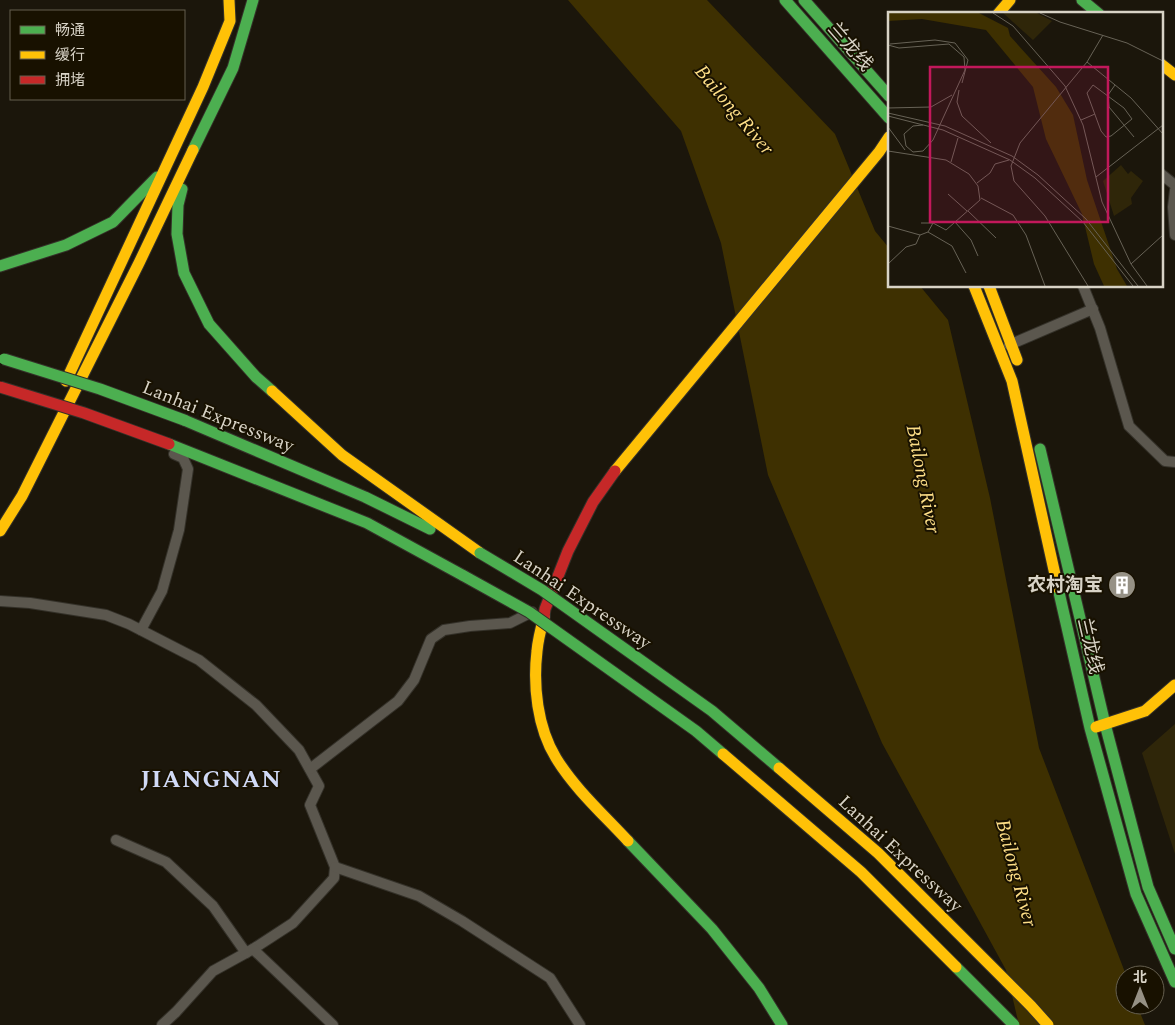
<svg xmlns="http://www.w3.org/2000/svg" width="1175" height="1025" viewBox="0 0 1175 1025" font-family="Spectral,'Noto Sans SC',serif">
<rect width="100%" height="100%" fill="#1b160b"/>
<path fill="#2f2609" d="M1175 724V854L1142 753Z"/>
<path fill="#3e3001" d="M568 0H707L835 134 875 231 889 248V286H920L948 320 990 498 1039 748 1126 975 1125 1005H1137L1145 1025H1019L1006 970 882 743 768 475 721 243 681 131Z"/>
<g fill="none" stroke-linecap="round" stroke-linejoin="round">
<g stroke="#343129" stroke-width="12">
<g id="street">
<path d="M1161 174 1175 185"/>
<path d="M1175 190 1173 207 1175 235"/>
<path d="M1083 286 1100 328 1129 426 1165 461 1175 462"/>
<path d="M1009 345 1093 309"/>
<path d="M0 601 30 603 106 615 129 624 199 660 256 705 299 750 319 786 310 805 335 867 334 878 293 923 253 949 213 971 176 1012 162 1025"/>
<path d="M141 630 162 591 179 530 188 469 183 458 174 454"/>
<path d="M310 769 398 701 414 680 431 639 444 630 470 626 510 623 532 612"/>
<path d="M116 840 166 862 213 906 246 953"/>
<path d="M335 867 419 896 462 921 550 978 580 1025"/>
<path d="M253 949 333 1025"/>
</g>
</g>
<g stroke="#343129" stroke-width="13">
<g id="fast">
<path d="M785 0 889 118"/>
<path d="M804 0 889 96"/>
<path d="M1082 0 1099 14"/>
<path d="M193 150 233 68 253 0"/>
<path d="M182 189 178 205 177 234 184 273 209 324 256 377 272 391"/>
<path d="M0 266 66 245 113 222 157 177"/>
<path d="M184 420 365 497 430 529"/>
<path d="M169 444 367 523 464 576"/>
<path d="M1040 449 1105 724 1148 887 1175 949"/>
<path d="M1058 588 1090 728 1136 894 1175 982"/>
<path d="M628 841 712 929 759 988 782 1025"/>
</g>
</g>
<g stroke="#343129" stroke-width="13">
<g id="slow">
<path d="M998 14 1010 0"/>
<path d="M1161 64 1175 75"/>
<path d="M974 286 1012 381 1058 588"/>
<path d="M989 286 1017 360"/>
<path d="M66 381 203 87 230 21 229 0"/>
<path d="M272 391 342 455 480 553"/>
<path d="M615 471 879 152 889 137"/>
<path d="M0 531 22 496 139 263 193 150"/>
<path d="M544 617C541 628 538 639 537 651 533 685 537 727 556 758 575 789 603 814 628 841"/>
<path d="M1096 727 1145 711 1175 685"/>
</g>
</g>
<g stroke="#343129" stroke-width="13">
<path id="jam" d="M544 617 545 609 568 551 593 502 615 471"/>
</g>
<use href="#street" stroke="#5b574e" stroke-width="10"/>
<use href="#fast" stroke="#4caf50" stroke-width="11"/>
<use href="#slow" stroke="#ffc107" stroke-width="11"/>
<use href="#jam" stroke="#c62828" stroke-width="11"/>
<g stroke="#343129" stroke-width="13" stroke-linecap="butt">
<g id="fast-bridge">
<path d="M4 359 100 389 184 420"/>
<path d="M480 553 542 590 712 711 779 768"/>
<path d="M464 576 529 612 696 731 723 754"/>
<path d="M956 967 1014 1025"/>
</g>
</g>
<g stroke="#343129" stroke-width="13" stroke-linecap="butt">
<g id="slow-bridge">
<path d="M723 754 861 872 956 967"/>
<path d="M779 768 878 853 1031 1006 1048 1025"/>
</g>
</g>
<g stroke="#343129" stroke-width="13" stroke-linecap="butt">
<path id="jam-bridge" d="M0 387 84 413 169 444"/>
</g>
<use href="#fast-bridge" stroke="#4caf50" stroke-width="11"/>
<use href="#slow-bridge" stroke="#ffc107" stroke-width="11"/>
<use href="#jam-bridge" stroke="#c62828" stroke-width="11"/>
</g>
<defs>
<g id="building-disc" transform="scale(1.4375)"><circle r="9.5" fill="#969185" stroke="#181100"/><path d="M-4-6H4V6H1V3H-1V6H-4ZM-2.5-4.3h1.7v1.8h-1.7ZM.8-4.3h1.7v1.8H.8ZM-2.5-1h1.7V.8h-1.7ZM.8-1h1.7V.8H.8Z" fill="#fff"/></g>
</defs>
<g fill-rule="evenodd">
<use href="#building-disc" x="1122" y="585"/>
</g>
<g text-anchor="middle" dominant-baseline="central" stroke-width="4" stroke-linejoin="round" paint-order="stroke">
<g font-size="19" fill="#d8d3c6" stroke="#181100">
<text transform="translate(850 47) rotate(49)">兰龙线</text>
<text transform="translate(218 417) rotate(22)">Lanhai Expressway</text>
<text transform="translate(582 600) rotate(34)">Lanhai Expressway</text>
<text transform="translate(1090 646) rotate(77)">兰龙线</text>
<text transform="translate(900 854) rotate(43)">Lanhai Expressway</text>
</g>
<g font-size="19" font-weight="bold" fill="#d8d3c6" stroke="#181100" text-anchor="end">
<text x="1103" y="585">农村淘宝</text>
</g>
<g font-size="20" font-style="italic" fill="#fdde86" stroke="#181100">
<text transform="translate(734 110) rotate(50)">Bailong River</text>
<text transform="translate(923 479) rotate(79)">Bailong River</text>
<text transform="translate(1016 873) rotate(75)">Bailong River</text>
</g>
<g font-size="24" font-weight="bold" letter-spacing="1" fill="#d0d9f5" stroke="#181100">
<text x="211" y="780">JIANGNAN</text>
</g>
</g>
<g transform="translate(888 12)">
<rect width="275" height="275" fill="#1b160b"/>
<path d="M115 1H149L164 9 145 28ZM233 153 240 162 243 159 255 169 243 186 244 192 226 204 215 169Z" fill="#2f2609"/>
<path d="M0 1H91L120 16 122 24 168 75 185 103 199 168 229 257 239 274H216L206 252 194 202 158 127 145 75 98 18 34 7 0 9Z" fill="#3e3001"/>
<path fill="none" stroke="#676256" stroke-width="1" d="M105 1 125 14 177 74 195 113 214 190 243 252 259 274M152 1 172 10 239 31 275 49M2 32 47 28 67 31 80 48 74 71M0 33 11 36 61 32 76 45 77 58 45 128 35 139 25 140 18 134 16 122 25 114 35 113M0 36V70M199 50 243 86 275 122M205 73 236 96 244 107 223 124 218 125 213 119 199 81ZM227 73 220 83 221 95 246 125M71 78 69 90 74 104 103 131M0 96 43 95 64 83M0 101 57 114 124 144 150 163 198 207 250 274M0 104 55 118 122 148 147 166 195 210 245 274M193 108 207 102M0 115 17 138M0 139 58 148 81 162 90 174 92 188 58 218 45 211H33M63 150 70 126M208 165 275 113M89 171 102 161 107 152 121 148M60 182 79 199M93 186 125 203 138 223 157 274M80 199 108 226M67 210 83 228 90 244M0 214 32 223 40 220 45 211M40 220 64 234 78 261M0 252 18 235 28 232 32 223M243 252 275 223M200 274 157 204 126 169 123 154 132 131 199 50 215 23"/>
<path fill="#c2185b" fill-opacity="0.15" stroke="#c2185b" stroke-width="2.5" d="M42 55H220V210H42Z"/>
<rect width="275" height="275" fill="none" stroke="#d8d3c6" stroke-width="2.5"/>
</g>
<rect x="10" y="10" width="175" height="90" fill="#181100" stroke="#655f4f"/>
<rect x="20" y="26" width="25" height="8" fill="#4caf50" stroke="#655f4f"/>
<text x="55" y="35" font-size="15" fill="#d8d3c6">畅通</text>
<rect x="20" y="51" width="25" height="8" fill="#ffc107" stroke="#655f4f"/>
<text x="55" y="60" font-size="15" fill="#d8d3c6">缓行</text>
<rect x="20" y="76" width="25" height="8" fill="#c62828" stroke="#655f4f"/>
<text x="55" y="85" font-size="15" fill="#d8d3c6">拥堵</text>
<g transform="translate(1140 990)"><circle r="24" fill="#181100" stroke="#655f4f"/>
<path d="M0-4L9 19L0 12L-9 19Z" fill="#969185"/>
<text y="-8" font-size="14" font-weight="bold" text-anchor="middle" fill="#d8d3c6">北</text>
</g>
</svg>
